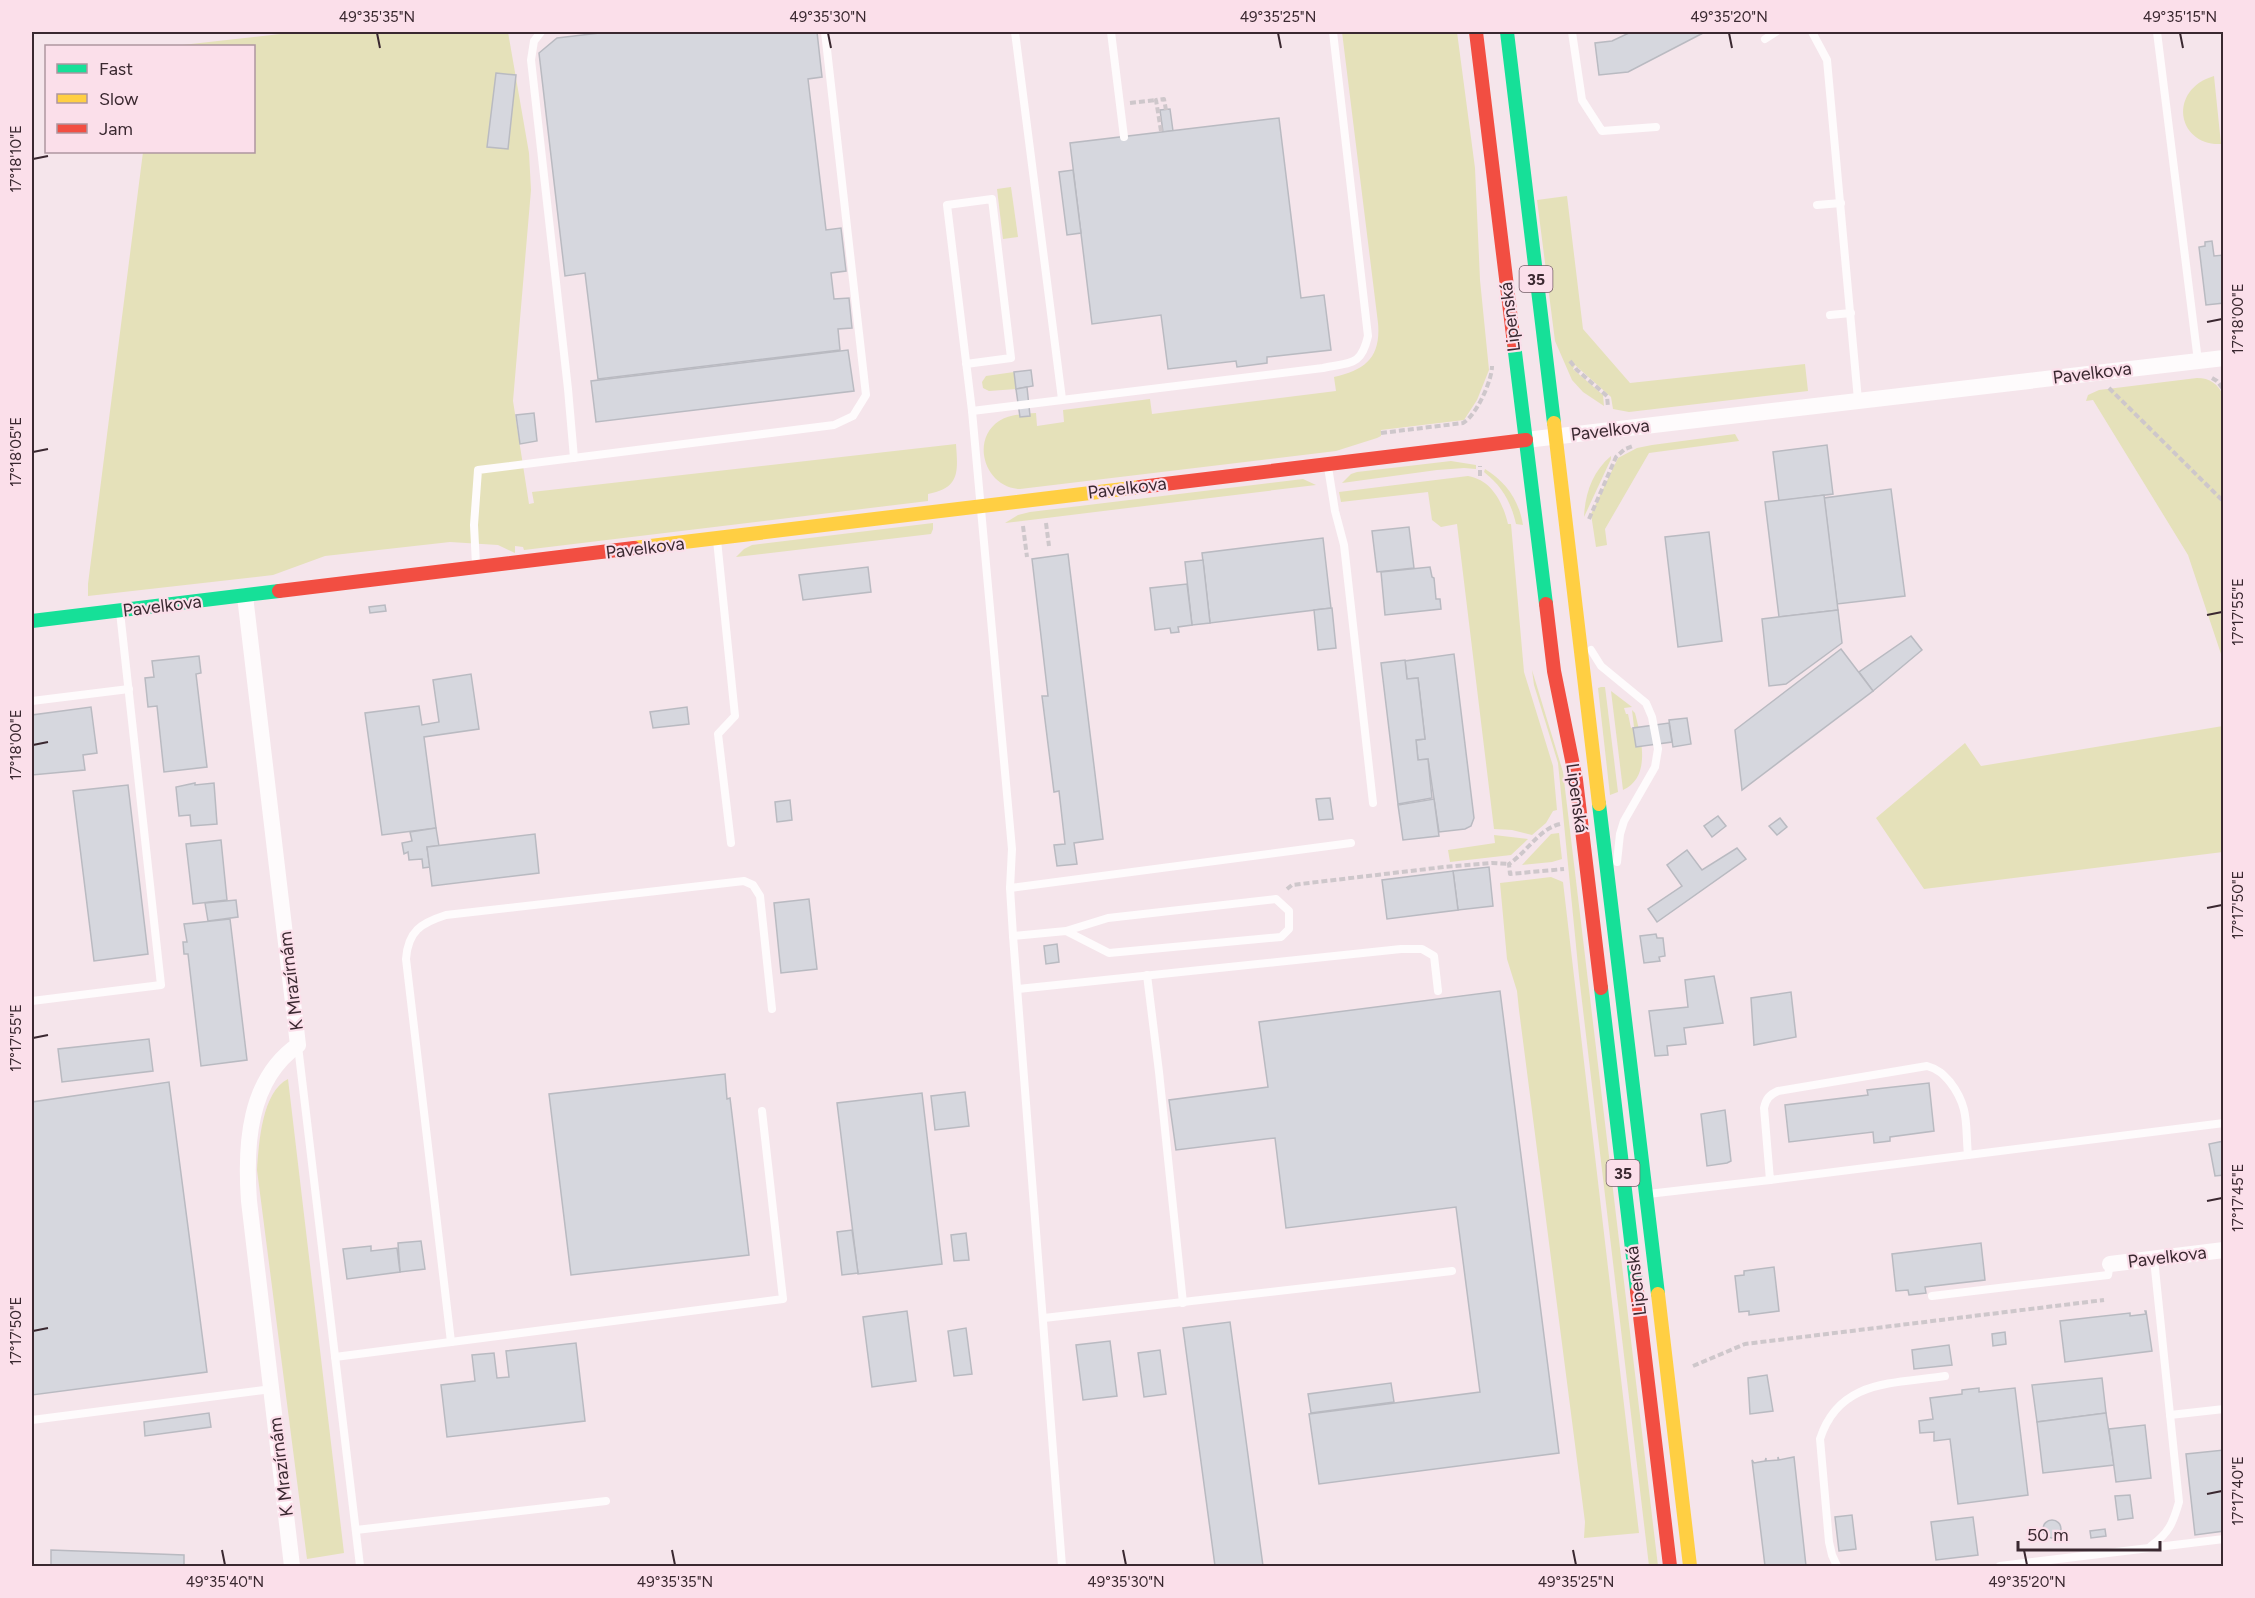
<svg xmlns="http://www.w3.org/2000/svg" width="2255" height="1598" viewBox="0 0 2255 1598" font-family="Figtree,sans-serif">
<rect width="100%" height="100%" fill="#f5e5eb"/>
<g fill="#e5e1ba">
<path d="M298 32H508L529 153 531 190 513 401 529 504 534 503 532 492 956 444C958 472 960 488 928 494V501L524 550 523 547 515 546V553L498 545 450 542 325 556 273 575 88 596V584L143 152H254V46H173Z"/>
<path d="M1342 32H1457L1475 168 1480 280 1489 370 1477 400 1464 420 1381 430V436L1377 438 1336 451 1020 489C985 488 970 440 999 421 1010 414 1024 414 1036 413L1037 426 1064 422 1063 410 1150 399 1152 414 1336 391 1334 377C1366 370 1381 357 1378 323Z"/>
<path d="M2214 76 2221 144C2177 146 2167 90 2214 76Z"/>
<path d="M1011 187 1018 237 1003 239 997 189Z"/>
<path d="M1567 196 1583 329 1630 383 1805 364 1808 391 1629 412 1613 409 1611 397 1575 365 1573 369 1603 395 1604 406 1583 392 1572 380 1555 341 1537 200Z"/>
<path d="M1014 372 1016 389 989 391 983 388 982 382 986 376Z"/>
<path d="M2197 378C2210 378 2218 384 2223 395V660L2188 555 2093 400 2086 401 2088 395 2099 390Z"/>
<path d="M1735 434 1739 441 1649 453 1605 529 1607 545 1596 547 1591 514 1618 458 1637 448 1652 445Z"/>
<path d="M1611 456V459L1584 517C1585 494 1592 472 1611 456Z"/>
<path d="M1451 461 1476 465V469L1464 468 1437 470 1342 483 1351 474 1357 472Z"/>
<path d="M1485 469C1506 482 1519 500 1523 525L1516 524C1511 502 1502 486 1484 472Z"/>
<path d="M1468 476C1492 480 1503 503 1508 524H1511L1524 672 1553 766 1557 810 1553 811 1546 823 1532 835 1512 830 1494 829 1457 524 1441 527 1432 520 1428 492 1341 502 1339 492Z"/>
<path d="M1303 479 1316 485 1005 523 1018 515 1030 512Z"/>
<path d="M933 523V529L931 534 736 557 744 549 752 545Z"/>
<path d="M1532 670 1563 772 1658 1566H1649L1579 976 1558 763 1534 685Z"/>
<path d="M1601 687H1605L1618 792 1610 795 1598 688Z"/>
<path d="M1611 691 1632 707 1624 708 1626 714H1628L1631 728 1634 727 1632 710 1635 713C1641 737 1652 777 1623 790Z"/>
<path d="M2223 726V852L1924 889 1876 818 1965 743 1981 766Z"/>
<path d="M1559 833 1562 859 1552 862 1522 865 1551 834Z"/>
<path d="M1494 835 1528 839 1511 855 1450 862 1448 850 1495 843Z"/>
<path d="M1551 877 1563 882 1639 1533 1584 1538 1585 1522 1519 1010 1517 991 1507 959 1500 883Z"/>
<path d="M288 1079 344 1553 307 1559 257 1170C259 1142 262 1092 288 1079Z"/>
</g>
<g fill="#d6d7de" stroke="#b9bac1" stroke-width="1.5">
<path d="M608 32H817L822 77 808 79 826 230 841 228 846 271 831 273 834 299 849 298 852 328 838 329 840 350 598 379 585 273 565 276 539 53 557 38Z"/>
<path d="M1631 32H1705L1628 72 1599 75 1595 43 1612 41Z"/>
<path d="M496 73 516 75 508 149 487 147Z"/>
<path d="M1170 109 1173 131 1163 132 1160 110Z"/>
<path d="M1279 118 1301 298 1324 295 1331 350 1267 357V363L1237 367 1236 361 1168 369 1161 315 1092 324 1070 143Z"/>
<path d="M1073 170 1081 233 1067 235 1059 172Z"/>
<path d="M2212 241 2214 256 2224 255V303L2206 305 2199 247 2205 246V242Z"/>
<path d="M848 350 854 391 596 422 591 381Z"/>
<path d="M1031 370 1033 386 1016 389 1014 372Z"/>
<path d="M1027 387 1030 416 1020 417 1016 389Z"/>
<path d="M534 413 537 441 520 444 516 415Z"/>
<path d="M1827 445 1833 494 1779 501 1773 452Z"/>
<path d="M1891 489 1905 596 1837 604 1824 498Z"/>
<path d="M1824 495 1838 610 1779 617 1765 502Z"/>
<path d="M1409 527 1414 568 1377 572 1372 531Z"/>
<path d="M1709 532 1722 641 1678 647 1665 537Z"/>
<path d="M1323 538 1331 608 1210 623 1202 553Z"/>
<path d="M1068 554 1103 839 1074 843 1077 864 1057 866 1054 845 1065 844 1059 791 1054 792 1042 696H1048L1032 559Z"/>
<path d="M1203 560 1210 623 1192 625 1185 562Z"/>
<path d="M868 567 871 592 803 600 799 575Z"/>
<path d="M1430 567 1432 577 1434 578 1436 599H1440L1441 609 1385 615 1381 572Z"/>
<path d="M1187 584 1192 625 1178 627 1179 632 1171 633 1170 628 1155 630 1150 588Z"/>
<path d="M385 605 386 611 370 613 369 607Z"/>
<path d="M1332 608 1336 648 1318 650 1314 610Z"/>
<path d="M1838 610 1842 643 1786 684 1769 686 1762 619Z"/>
<path d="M1911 636 1922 650 1873 691 1859 672Z"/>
<path d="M1841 649 1873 691 1742 790 1735 730Z"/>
<path d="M1454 654 1474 818 1471 826 1465 829 1439 832 1428 759 1418 760 1416 740 1425 739 1418 678 1407 679 1405 661Z"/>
<path d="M199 656 201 673 196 674 207 767 164 772 157 706 148 707 145 678 154 677 152 661Z"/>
<path d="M1405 660 1407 679 1418 678 1425 739 1416 740 1418 760 1428 759 1432 798 1398 804 1381 663Z"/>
<path d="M471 674 479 729 424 737 436 828 382 835 365 713 419 706 422 725 439 722 433 680Z"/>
<path d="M91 707 97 753 83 755 85 770 32 775V715Z"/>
<path d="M687 707 689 724 653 728 650 712Z"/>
<path d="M1687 718 1691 744 1673 747 1669 720Z"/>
<path d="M1669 723 1672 742 1636 747 1633 728Z"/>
<path d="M195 783V785L214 783 217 824 191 826 190 815 179 816 176 787Z"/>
<path d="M128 785 148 954 94 961 73 791Z"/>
<path d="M1330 798 1333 819 1319 820 1316 799Z"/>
<path d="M1434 799 1439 836 1403 840 1398 805Z"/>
<path d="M790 800 792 820 777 822 775 802Z"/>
<path d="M1718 816 1726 826 1712 837 1704 826Z"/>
<path d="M1780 818 1787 827 1777 835 1769 826Z"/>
<path d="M436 828 439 846 427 847 430 867 423 868 422 859 409 860 408 852 404 854 402 843 412 841 410 832Z"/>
<path d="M535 834 539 873 432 886 427 847Z"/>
<path d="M221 840 227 900 193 904 186 844Z"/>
<path d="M1737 848 1746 859 1657 922 1648 909 1682 886 1667 865 1687 850 1702 870Z"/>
<path d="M1489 867 1493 906 1458 910 1453 871Z"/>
<path d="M1453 871 1458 910 1387 919 1382 880Z"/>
<path d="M809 899 817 969 781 973 774 903Z"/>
<path d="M236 900 238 917 208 921 205 903Z"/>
<path d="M230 919 247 1060 201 1066 188 954H184L183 942H187L184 924Z"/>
<path d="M1656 934 1657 938H1663L1665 956 1659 957 1660 961 1644 963 1640 936Z"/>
<path d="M1057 944 1059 962 1046 964 1044 946Z"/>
<path d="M1714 976 1723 1023 1684 1028 1686 1044 1667 1046 1668 1055 1655 1056 1649 1011 1688 1007 1685 980Z"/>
<path d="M1500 991 1559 1453 1319 1484 1309 1414 1480 1392 1456 1207 1286 1228 1275 1138 1176 1150 1169 1100 1268 1087 1259 1022Z"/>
<path d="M1791 992 1796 1037 1754 1045 1751 998Z"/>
<path d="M149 1039 153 1071 62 1082 58 1049Z"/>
<path d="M725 1074 727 1099 730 1098 749 1255 571 1275 549 1094Z"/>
<path d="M169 1082 207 1372 32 1395V1102Z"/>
<path d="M1929 1083 1934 1131 1890 1137V1141L1874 1143 1873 1132 1789 1142 1785 1105 1868 1095 1867 1090Z"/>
<path d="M965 1092 969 1126 935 1130 931 1096Z"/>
<path d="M922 1093 942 1264 858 1274 837 1103Z"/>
<path d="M1725 1110 1731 1161 1727 1163 1707 1166 1701 1114Z"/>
<path d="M2224 1141V1175L2215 1176 2209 1144Z"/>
<path d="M852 1230 858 1273 842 1275 837 1232Z"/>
<path d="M966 1233 969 1260 954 1261 951 1235Z"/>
<path d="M421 1241 425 1269 400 1272 398 1243Z"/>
<path d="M1981 1243 1985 1280 1925 1287 1926 1293 1909 1295 1908 1290 1896 1291 1892 1254Z"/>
<path d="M371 1246V1251L397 1248 400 1272 347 1279 343 1249Z"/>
<path d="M1774 1267 1779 1311 1749 1315V1311L1739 1312 1735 1276 1744 1275V1271Z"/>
<path d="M907 1311 916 1381 872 1387 863 1317Z"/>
<path d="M2145 1311H2146L2152 1351 2065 1362 2060 1321 2130 1313V1316L2146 1314Z"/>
<path d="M1230 1322 1263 1566H1215L1183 1328Z"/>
<path d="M966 1328 972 1374 954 1376 948 1331Z"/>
<path d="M2005 1332 2006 1344 1993 1346 1992 1334Z"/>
<path d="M1110 1341 1117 1396 1083 1400 1076 1345Z"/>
<path d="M576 1343 585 1421 447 1437 441 1385 475 1381 472 1355 494 1353 497 1378 509 1377 506 1351Z"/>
<path d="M1949 1345 1952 1365 1914 1369 1912 1350Z"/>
<path d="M1160 1350 1166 1394 1144 1397 1138 1353Z"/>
<path d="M1767 1375 1773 1411 1750 1414 1748 1378Z"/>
<path d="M2102 1378 2106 1413 2037 1422 2032 1385Z"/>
<path d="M1391 1383 1394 1402 1311 1413 1308 1394Z"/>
<path d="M1979 1388V1392L2015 1388 2028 1495 1958 1504 1950 1439 1934 1441V1432L1920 1433 1919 1421 1933 1419 1930 1398 1962 1394V1390Z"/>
<path d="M209 1413 211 1427 145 1436 144 1422Z"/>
<path d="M2106 1413 2114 1465 2043 1473 2037 1422Z"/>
<path d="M2145 1425 2151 1478 2116 1482 2109 1429Z"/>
<path d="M2224 1450V1531L2195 1535 2186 1454Z"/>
<path d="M1778 1457 1779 1460 1794 1457 1806 1566H1765L1752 1460 1754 1463 1765 1461 1766 1458V1461L1778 1460Z"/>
<path d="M2130 1495 2133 1518 2118 1520 2115 1496Z"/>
<path d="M1852 1515 1856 1549 1839 1551 1835 1517Z"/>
<path d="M1973 1517 1978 1555 1936 1560 1931 1522Z"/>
<circle cx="2052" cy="1529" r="9"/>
<path d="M2105 1529 2106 1536 2091 1538 2090 1531Z"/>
<path d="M51 1550 184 1555V1566H51Z"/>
</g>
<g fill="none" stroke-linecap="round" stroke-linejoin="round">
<g stroke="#cec7cb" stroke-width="4" stroke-dasharray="6 3" stroke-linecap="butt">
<path d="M1130 103 1156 100"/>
<path d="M1161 131 1156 100 1164 99 1166 110"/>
<path d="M1570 361 1577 370 1607 396 1608 407"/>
<path d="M2212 378 2217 381 2224 390"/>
<path d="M2109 388 2224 502"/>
<path d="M1381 433 1463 423C1476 416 1492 381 1492 366"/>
<path d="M1480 476V466"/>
<path d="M1589 519 1616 457 1625 449 1633 446"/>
<path d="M1046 523 1049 546"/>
<path d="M1023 526 1027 557"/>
<path d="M1560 824C1539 829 1527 852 1509 864L1510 874 1564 869"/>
<path d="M1287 889 1292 885 1444 867 1492 863 1509 864"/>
<path d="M1693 1366 1745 1344 2104 1300"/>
</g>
<g stroke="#fefbfc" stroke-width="8">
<path d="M541 32 534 41 531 60 568 389 574 458"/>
<path d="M1015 32 1062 399"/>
<path d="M1111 32 1124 137"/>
<path d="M1572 32 1582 100 1602 131 1656 127"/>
<path d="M1812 32 1827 60 1858 400"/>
<path d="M2157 32 2198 361"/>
<path d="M1765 39 1776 32"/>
<path d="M1817 205 1841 203"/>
<path d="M1830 315 1851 313"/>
<path d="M966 364 1011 358 992 199 947 205 972 411 1012 849 1010 888 1013 936 1062 1566"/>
<path d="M972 411 1323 368C1350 362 1361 367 1368 336L1333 32"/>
<path d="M1328 467 1335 511 1344 545 1373 803"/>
<path d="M717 540 735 716 718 734 731 843"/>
<path d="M476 565 474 525 478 470 834 425 853 416 866 395 825 32"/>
<path d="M1591 650 1601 666 1646 703 1652 717 1658 749 1655 767 1624 821 1620 834 1617 862"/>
<path d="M32 701 129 689"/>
<path d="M1010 888 1351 843"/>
<path d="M1013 936 1066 931 1109 953 1281 937 1289 929V911L1276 899 1108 918 1066 931"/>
<path d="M1147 975 1159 1072 1183 1303"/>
<path d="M1018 989 1401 949H1422L1434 956 1438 991"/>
<path d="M32 1001 161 985 120 612"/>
<path d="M298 1046 360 1566"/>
<path d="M1927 1066C1938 1069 1943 1074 1950 1082 1970 1108 1965 1125 1968 1155L1770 1180 1764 1108C1766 1099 1769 1095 1778 1091Z"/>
<path d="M1968 1155 2224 1123"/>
<path d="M1648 1194 1770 1180"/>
<path d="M1932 1296 2108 1275 2110 1264"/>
<path d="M1044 1318 1452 1271"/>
<path d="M451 1342 406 959C408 931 421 923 446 915L744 881 753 885 760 896 772 1009"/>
<path d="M335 1357 783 1299 762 1111"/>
<path d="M2170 1415 2224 1409"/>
<path d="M32 1420 272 1389"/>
<path d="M356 1530 606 1501"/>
<path d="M2151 1546C2169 1533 2173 1523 2179 1502L2154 1259"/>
<path d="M1837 1566 1832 1555 1829 1542 1820 1439C1839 1379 1893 1384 1945 1376"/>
<path d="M2000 1566 2224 1539"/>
</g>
<g stroke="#fefbfc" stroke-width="16">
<path d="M1526 440 2224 358"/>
<path d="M245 596 298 1045C248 1080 245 1146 249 1201L292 1566"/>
<path d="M2110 1264 2224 1250"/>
</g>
<g stroke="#16e098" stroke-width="14">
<path d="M1507 32 1554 423"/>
<path d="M1514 344 1546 604"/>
<path d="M32 621 279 591"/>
<path d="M1599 804 1658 1294"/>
<path d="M1601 988 1637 1291"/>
</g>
<g stroke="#ffcf43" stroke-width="14">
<path d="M1554 423 1599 804"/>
<path d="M634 548 1140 487"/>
<path d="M1658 1294 1690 1566"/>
</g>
<g stroke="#f24e42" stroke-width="14">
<path d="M1476 32 1514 344"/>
<path d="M1140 487 1526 440"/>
<path d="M279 591 634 548"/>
<path d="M1546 604 1554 671 1576 780 1601 988"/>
<path d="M1637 1291 1670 1566"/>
</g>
</g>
<path fill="none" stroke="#3a2830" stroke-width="2" d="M377 33 380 48M828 33 831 48M1278 33 1281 48M1729 33 1732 48M2180 33 2183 48M33 159 48 156M2207 322 2222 319M33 452 48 449M2207 615 2222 612M33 745 48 742M2207 908 2222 905M33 1038 48 1035M2207 1201 2222 1198M33 1331 48 1328M2207 1494 2222 1491M222 1550 225 1565M672 1550 675 1565M1123 1550 1126 1565M1573 1550 1576 1565M2024 1550 2027 1565"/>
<g text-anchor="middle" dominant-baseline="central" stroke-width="4.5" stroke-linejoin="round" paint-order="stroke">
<g fill="#fbdfea" stroke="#745f68" stroke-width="1.5">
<rect x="1519.5" y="266" width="33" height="26" rx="4.5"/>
<rect x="1606.5" y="1160" width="33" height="26" rx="4.5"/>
</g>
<g font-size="16" font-weight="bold" fill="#3a2830">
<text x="1536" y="279">35</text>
<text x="1623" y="1173">35</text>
</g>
<g font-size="18" fill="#3a2830" stroke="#fbdfea">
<text transform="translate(1510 317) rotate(-97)">Lipenská</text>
<text transform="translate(2092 373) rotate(-7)">Pavelkova</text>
<text transform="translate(1610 430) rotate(-7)">Pavelkova</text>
<text transform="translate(1127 488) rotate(-7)">Pavelkova</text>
<text transform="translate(645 548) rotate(-7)">Pavelkova</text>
<text transform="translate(162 606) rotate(-7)">Pavelkova</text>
<text transform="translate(1577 798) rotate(82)">Lipenská</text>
<text transform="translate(291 981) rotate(-97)">K Mrazírnám</text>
<text transform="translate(2167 1257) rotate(-7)">Pavelkova</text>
<text transform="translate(1636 1281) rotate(-97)">Lipenská</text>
<text transform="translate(281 1467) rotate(-97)">K Mrazírnám</text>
</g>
</g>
<rect width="2255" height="1598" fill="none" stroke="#fbdfea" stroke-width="66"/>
<rect x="45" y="45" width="210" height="108" fill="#fbdfea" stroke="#ae96a0" stroke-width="1.5"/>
<rect x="57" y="64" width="30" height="9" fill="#16e098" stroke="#ae96a0" stroke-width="1.5"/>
<text x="99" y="75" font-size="18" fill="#3a2830">Fast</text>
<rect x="57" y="94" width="30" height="9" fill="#ffcf43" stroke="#ae96a0" stroke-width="1.5"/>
<text x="99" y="105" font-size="18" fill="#3a2830">Slow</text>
<rect x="57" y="124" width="30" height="9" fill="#f24e42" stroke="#ae96a0" stroke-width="1.5"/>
<text x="99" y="135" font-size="18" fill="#3a2830">Jam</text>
<path d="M2018 1541v9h142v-9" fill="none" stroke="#3a2830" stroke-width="3"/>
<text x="2027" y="1541" font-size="18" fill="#3a2830" stroke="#fbdfea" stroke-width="4.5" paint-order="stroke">50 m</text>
<rect x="33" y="33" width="2189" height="1532" fill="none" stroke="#3a2830" stroke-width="2"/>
<g font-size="15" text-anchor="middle" fill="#3a2830">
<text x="377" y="22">49°35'35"N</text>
<text x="828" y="22">49°35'30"N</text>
<text x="1278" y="22">49°35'25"N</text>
<text x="1729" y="22">49°35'20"N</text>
<text x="2180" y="22">49°35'15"N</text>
<text transform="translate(16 159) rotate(-90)" y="5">17°18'10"E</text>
<text transform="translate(2238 319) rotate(-90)" y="5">17°18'00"E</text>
<text transform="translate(16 452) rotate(-90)" y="5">17°18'05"E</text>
<text transform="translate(2238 612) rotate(-90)" y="5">17°17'55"E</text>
<text transform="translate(16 745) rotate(-90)" y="5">17°18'00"E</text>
<text transform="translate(2238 905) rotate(-90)" y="5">17°17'50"E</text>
<text transform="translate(16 1038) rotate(-90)" y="5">17°17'55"E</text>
<text transform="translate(2238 1198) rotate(-90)" y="5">17°17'45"E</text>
<text transform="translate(16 1331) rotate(-90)" y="5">17°17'50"E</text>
<text transform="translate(2238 1491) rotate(-90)" y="5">17°17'40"E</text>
<text x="225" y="1587">49°35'40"N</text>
<text x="675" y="1587">49°35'35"N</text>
<text x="1126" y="1587">49°35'30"N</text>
<text x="1576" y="1587">49°35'25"N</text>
<text x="2027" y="1587">49°35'20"N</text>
</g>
</svg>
